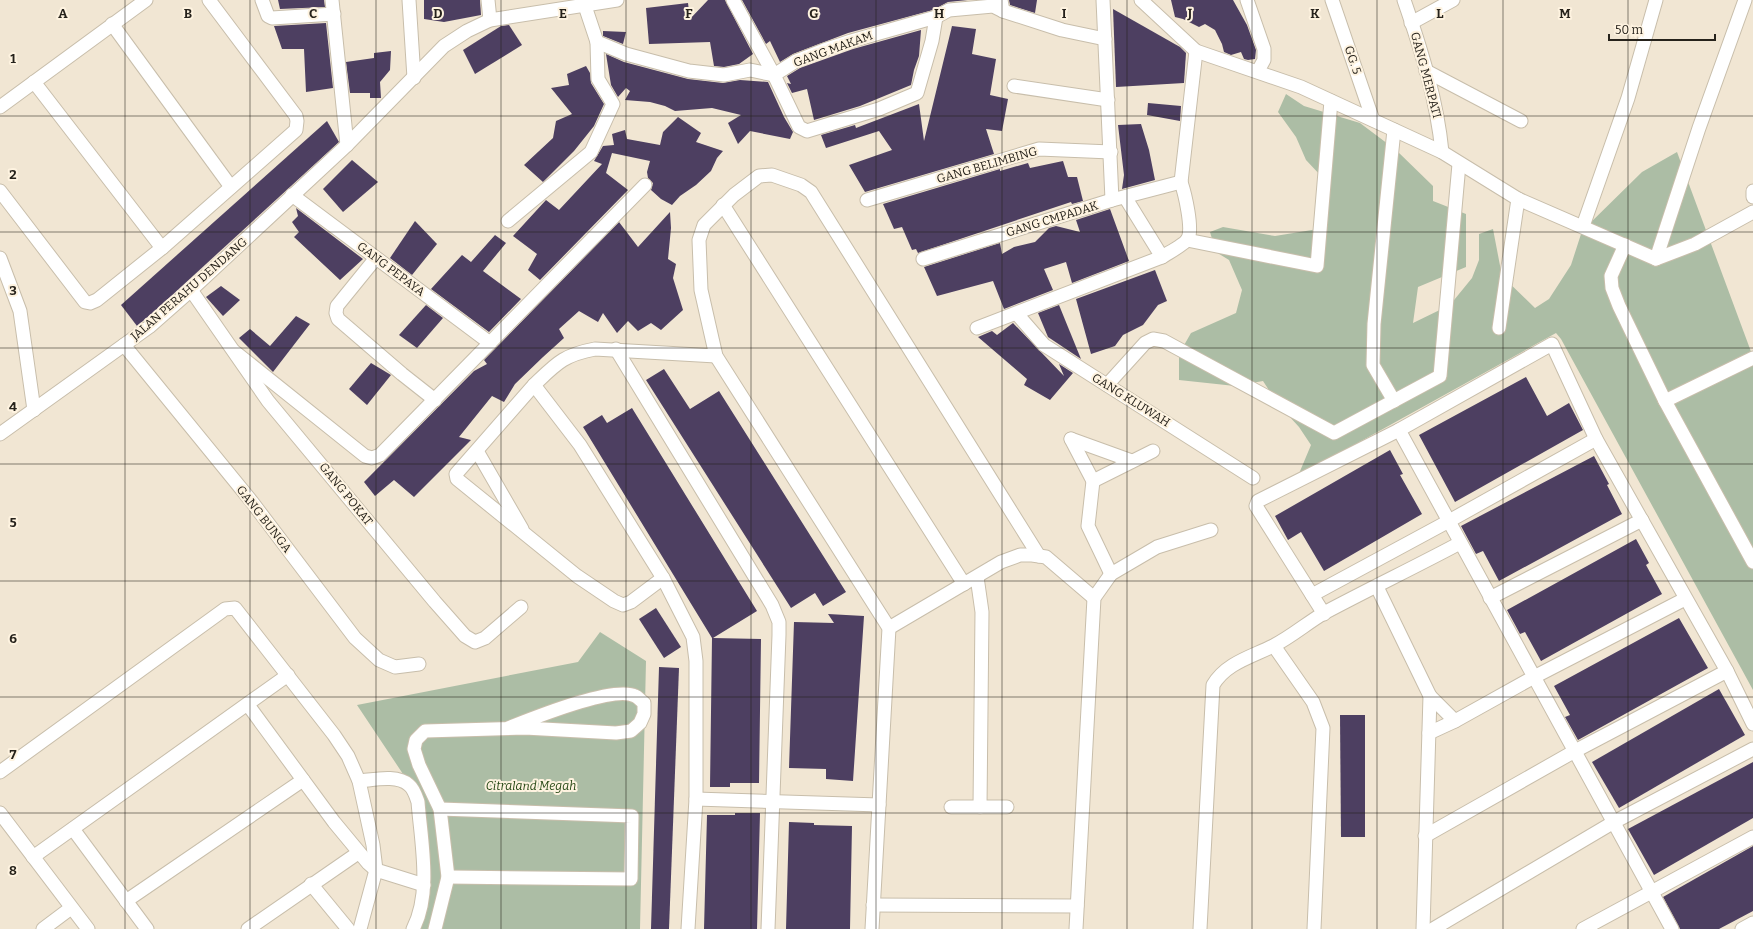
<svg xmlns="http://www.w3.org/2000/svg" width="1753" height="929" viewBox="0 0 1753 929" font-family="Bitter,serif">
<rect width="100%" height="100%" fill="#f1e6d3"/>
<g fill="#acbda5">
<path d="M1286 94 1304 106 1360 123 1396 150 1433 186V201L1466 214V267L1418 287 1413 323 1450 305 1472 278 1479 260V234L1493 229 1502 276 1535 308 1549 299 1571 265 1582 231 1642 172 1677 152 1753 357V690L1561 339 1556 333 1298 476 1311 445 1299 427 1278 404 1263 381 1235 386 1179 380V354L1191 333 1236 313 1242 290 1229 260 1216 252 1210 232 1223 227 1275 236 1318 229 1322 177 1306 160 1296 137 1278 112Z"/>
<path d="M600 632 646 661 640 929H416L430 886 422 816 405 777 357 705 578 662Z"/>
</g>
<g fill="#4d3f61">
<path d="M278 0H324L325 7 280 9Z"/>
<path d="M424 0H480L481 15 444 22 424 19Z"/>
<path d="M708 0H725L753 54 739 64 724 67 714 66 710 42 649 44 646 8 688 3 690 19Z"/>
<path d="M742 0H968L948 2 933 10 848 33 793 54 780 62 770 41 766 44Z"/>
<path d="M1009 0H1037L1035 13 1010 5Z"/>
<path d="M1171 0H1233L1247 25 1256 50 1255 59 1248 60 1244 59 1241 52 1231 55 1224 52 1222 44 1215 30 1205 24 1199 27 1183 19 1175 17Z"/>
<path d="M1113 9 1180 47 1186 53 1184 83 1116 87Z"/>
<path d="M326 23 333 88 306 92 304 49H282L274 26Z"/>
<path d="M509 25 522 45 475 74 463 50 501 26Z"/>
<path d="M952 26 976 29 972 54 996 59 990 95 1008 99 1002 131 986 129 994 154 865 192 849 165 892 150 879 131 826 148 821 135 855 125 856 128 919 104 924 141Z"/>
<path d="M921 30 919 56 914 70 911 85 860 106 814 120 807 89 792 93 787 83 791 84 787 76 800 68 853 49Z"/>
<path d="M603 31 626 32 623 44 603 36Z"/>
<path d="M391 51 390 70 380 82 381 98H370V93H350L346 62 374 58V53Z"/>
<path d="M606 54 624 62 688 79 723 83 740 80 768 82 784 117 793 132 790 139 750 131 738 144 728 123 741 115 712 108 675 111 665 106 650 102 625 100 630 91 626 88 618 97 611 85Z"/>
<path d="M586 66 590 73 591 83 604 104 594 126 574 151 543 182 524 165 553 138 556 121 572 114 551 88 569 85 567 74Z"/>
<path d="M1148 103 1181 106 1180 121 1147 115Z"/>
<path d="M678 117 701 133 696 142 723 151 717 158 711 171 696 185 680 196 672 205 661 199 651 190 653 183 648 178 647 172 650 161 612 153 606 173 628 190 540 280 528 270 537 254 513 236 546 200 559 210 602 164 594 161 603 146 614 145 612 134 625 130 627 139 660 145 663 132Z"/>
<path d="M327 121 339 142 157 309 137 326 121 305Z"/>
<path d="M1141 124 1149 150 1155 180 1122 189 1124 175 1118 125Z"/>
<path d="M352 160 378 182 343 212 323 189Z"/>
<path d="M1063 161 1068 177H1077L1083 201 1072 204 1073 203 1072 204 1071 202 918 253 916 249 912 250 902 227 894 229 883 204 1000 169V171L1028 163 1030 168Z"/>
<path d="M296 208 363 259 340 280 294 237 299 232 292 222 298 216Z"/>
<path d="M1110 209 1129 261 1072 283 1066 262 1044 269 1053 290 1004 309 993 281 937 296 924 267 1000 243 1002 254 1014 247 1035 242 1049 228 1056 226 1080 232 1076 220Z"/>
<path d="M670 212 671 228 668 259 676 264 673 278 683 310 661 330 651 323 638 331 628 321 617 333 603 313 598 322 579 311 559 329 564 338 543 357 515 384 504 402 492 396 459 437 471 440 414 497 394 480 375 496 364 482 474 371 487 364 484 360 619 222 638 247Z"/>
<path d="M415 221 437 244 412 275 390 258Z"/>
<path d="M495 235 506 243 483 271 521 299 489 332 431 289 462 255 471 262Z"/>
<path d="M1155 270 1167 301 1158 305 1143 325 1123 335 1115 346 1091 354 1076 299Z"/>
<path d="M221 286 240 300 223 316 206 297Z"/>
<path d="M426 305 443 318 417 348 399 335Z"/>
<path d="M1059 305 1081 359 1048 337 1038 313Z"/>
<path d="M296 316 310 324 273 372 239 338 250 329 270 346Z"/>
<path d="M1013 323 1064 376 1059 364 1073 373 1050 400 1024 385 1027 379 978 337 992 331 997 335Z"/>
<path d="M371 363 391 375 367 405 349 389Z"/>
<path d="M664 369 690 409 719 391 846 592 823 606 815 593 791 608 646 380Z"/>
<path d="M1526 377 1547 416 1569 403 1583 430 1455 502 1419 435Z"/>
<path d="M632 408 757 611 713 638 761 639 759 783H730V787H710L712 638 583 427 602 415 607 423Z"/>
<path d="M1390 450 1403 474 1400 475 1422 514 1324 571 1301 532 1288 540 1275 516Z"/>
<path d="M1594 456 1609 484 1607 485 1622 514 1499 581 1483 551 1476 554 1461 526Z"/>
<path d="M1636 539 1649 563 1646 565 1662 594 1541 661 1525 632 1520 634 1507 610Z"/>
<path d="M656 608 681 647 664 658 639 619Z"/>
<path d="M828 614 864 616 853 781 826 779V769L789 768 794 622 834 623Z"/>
<path d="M1679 618 1708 668 1578 740 1565 717 1570 715 1554 686Z"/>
<path d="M659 667 679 668 669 929H651Z"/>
<path d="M1719 689 1745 735 1619 808 1592 762Z"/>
<path d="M1340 715H1365V837H1341Z"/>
<path d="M1753 762V818L1654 875 1628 829Z"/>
<path d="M735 813H760L757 929H704L707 815H735Z"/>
<path d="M789 822 814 823V825L852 826 850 929H786Z"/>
<path d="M1753 846V911L1719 929H1680L1663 897Z"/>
</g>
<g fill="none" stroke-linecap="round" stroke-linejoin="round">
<g stroke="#c8beab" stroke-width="15">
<g id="minor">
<path d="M262 0 268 16 272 18 334 14"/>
<path d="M332 0 347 145"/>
<path d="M409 0 414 78"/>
<path d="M488 0 490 20"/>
<path d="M733 0 774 75 799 127 807 131 879 109 917 93 932 41 936 17"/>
<path d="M1103 0 1112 200"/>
<path d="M1141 0 1196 51 1301 87 1442 152 1518 199 1656 259 1695 244 1753 212"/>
<path d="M1247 0 1264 49V60L1258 71"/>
<path d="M1332 0 1373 120"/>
<path d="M1404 0C1421 49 1437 100 1442 152"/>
<path d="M585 6 597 42 626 54 689 71 724 75 750 70 774 75 796 61 824 50 851 41 936 17 949 10 993 6 1003 11 1001 0"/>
<path d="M1003 11 1062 30 1105 39"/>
<path d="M1411 23 1453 0"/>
<path d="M112 24 231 187"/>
<path d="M1426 71 1521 121"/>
<path d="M34 82 162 248"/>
<path d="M1014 86 1108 100"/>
<path d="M0 107 146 0"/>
<path d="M0 191 85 302 90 303 97 300 162 248 296 130 297 121 296 116 209 0"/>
<path d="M1753 191V197"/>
<path d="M292 195 490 343"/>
<path d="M1125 197 1162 257"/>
<path d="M867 200 1039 149 1111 152"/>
<path d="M723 205 964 584"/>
<path d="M508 221 591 152 613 104 598 79 597 42"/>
<path d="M1583 226 1628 98 1656 0"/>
<path d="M1187 240 1317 266 1331 101"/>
<path d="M1625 245 1611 276 1612 288 1619 306 1665 401 1753 562"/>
<path d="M0 258 20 311 34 410"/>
<path d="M376 258 337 306 336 313 338 319 402 374 435 400"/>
<path d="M923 259 1112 200 1181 182"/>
<path d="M1656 259 1699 128 1745 0"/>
<path d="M191 290 268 401 435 602 465 636 475 642 485 638 521 607"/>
<path d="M1017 314 1044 345 1253 478"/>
<path d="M977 328 1162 257C1168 253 1185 244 1188 239 1193 228 1185 194 1181 182L1196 51"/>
<path d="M1499 328 1518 199"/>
<path d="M124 345 252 502 355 638 379 660 395 667 419 664"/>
<path d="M616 349 772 605 779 622V635L768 929"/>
<path d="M235 352 365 456 372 458 380 455 645 185"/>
<path d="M534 385 456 474 457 479 577 576 614 601 623 605 631 602 663 578"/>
<path d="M1107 385 1145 343 1153 339 1164 341 1334 433 1440 376 1459 164"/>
<path d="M1394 401 1373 365 1374 324 1394 130"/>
<path d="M1665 401 1753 358"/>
<path d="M1399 430 1672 929"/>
<path d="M0 434 149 327 191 290 347 145 444 46 467 31 490 20 617 0"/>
<path d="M1071 439 1093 481 1088 526 1111 574"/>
<path d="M1071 439 1132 461"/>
<path d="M477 451 522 529"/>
<path d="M1093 481 1153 451"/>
<path d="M977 577 982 612 980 807"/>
<path d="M1377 587 1430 696 1423 929"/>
<path d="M1312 595 1449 521 1596 439"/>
<path d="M1490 598 1642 520"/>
<path d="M1324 614 1256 506 1258 501 1399 430 1552 344 1596 439 1727 671 1753 724"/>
<path d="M889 628 1001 562 1020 555H1032L1046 557 1094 598"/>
<path d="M1274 646 1313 702 1323 728 1314 929"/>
<path d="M1430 696 1455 721"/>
<path d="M248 705 334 822 368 863 376 870 424 885"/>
<path d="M1429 733 1455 721 1534 677 1685 599"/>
<path d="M0 772 225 609 235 608 334 735 348 756 359 781 373 845 376 870 360 929"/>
<path d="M359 781C373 780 397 774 409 785 414 789 416 796 418 802 421 841 432 893 413 929"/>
<path d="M696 799 879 805"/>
<path d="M951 807H1007"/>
<path d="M440 809 632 816 631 879 448 877"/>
<path d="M0 813 88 929"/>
<path d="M73 829 147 929"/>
<path d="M1425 836 1575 751 1727 671"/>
<path d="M33 857 288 675"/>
<path d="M311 884 348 929"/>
<path d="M126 901 303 780"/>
<path d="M873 905 1077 906"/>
<path d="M43 929 71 908"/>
<path d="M248 929 358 853"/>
<path d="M435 929 448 877 440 809 419 765 414 749 416 740 425 731 525 728 616 733 631 731 640 723 644 714V703C641 701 638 697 635 696 614 685 531 719 508 728"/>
<path d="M688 929 696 799V661L693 637 663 578 580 445 534 385C556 364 563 355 595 349L716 356"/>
<path d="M872 929 889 628 716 356 701 290 699 240 704 225 734 195 759 176 772 175 801 185 811 192 1039 556"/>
<path d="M1076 929 1094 598 1111 574 1157 547 1211 530"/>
<path d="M1200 929 1213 685C1226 663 1251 657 1273 646 1291 637 1307 623 1324 613 1369 589 1415 567 1460 543"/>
<path d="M1433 929 1614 822 1753 749"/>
<path d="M1583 929 1753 837"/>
<path d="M1742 929 1753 923"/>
</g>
</g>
<use href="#minor" stroke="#fff" stroke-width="13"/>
</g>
<path fill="none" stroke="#26221b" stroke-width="1" stroke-opacity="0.55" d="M125 0V929M250 0V929M376 0V929M501 0V929M626 0V929M751 0V929M876 0V929M1002 0V929M1127 0V929M1252 0V929M1377 0V929M1503 0V929M1628 0V929M0 116H1753M0 232H1753M0 348H1753M0 464H1753M0 581H1753M0 697H1753M0 813H1753"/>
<g text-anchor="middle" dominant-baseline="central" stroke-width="4" stroke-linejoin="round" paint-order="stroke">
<g font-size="12" fill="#26221b" stroke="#fef3e0">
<text transform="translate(833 49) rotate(-20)">GANG MAKAM</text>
<text transform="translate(1353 60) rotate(71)">GG. 5</text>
<text transform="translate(1426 75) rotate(75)">GANG MERPATI</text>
<text transform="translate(987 165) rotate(-16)">GANG BELIMBING</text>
<text transform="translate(1052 219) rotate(-17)">GANG CMPADAK</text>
<text transform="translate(391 269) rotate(37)">GANG PEPAYA</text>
<text transform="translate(189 289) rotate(-41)">JALAN PERAHU DENDANG</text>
<text transform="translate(1131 400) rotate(32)">GANG KLUWAH</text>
<text transform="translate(346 494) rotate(51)">GANG POKAT</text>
<text transform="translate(264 519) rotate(52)">GANG BUNGA</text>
</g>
<g font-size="12" font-style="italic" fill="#254713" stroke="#fef3e0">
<text x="531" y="786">Citraland Megah</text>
</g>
</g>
<g font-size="13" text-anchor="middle" font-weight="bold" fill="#26221b" stroke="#fef3e0" stroke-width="4" stroke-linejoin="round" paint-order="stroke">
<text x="63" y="18">A</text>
<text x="188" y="18">B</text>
<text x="313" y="18">C</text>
<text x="438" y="18">D</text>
<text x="563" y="18">E</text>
<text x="689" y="18">F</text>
<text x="814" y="18">G</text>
<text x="939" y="18">H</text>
<text x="1064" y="18">I</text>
<text x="1190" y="18">J</text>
<text x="1315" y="18">K</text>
<text x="1440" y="18">L</text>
<text x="1565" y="18">M</text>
<text x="13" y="63">1</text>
<text x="13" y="179">2</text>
<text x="13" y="295">3</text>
<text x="13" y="411">4</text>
<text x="13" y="527">5</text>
<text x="13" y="643">6</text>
<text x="13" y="759">7</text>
<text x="13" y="875">8</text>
</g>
<path d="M1609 34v6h106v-6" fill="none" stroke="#26221b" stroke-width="2"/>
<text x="1615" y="34" font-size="12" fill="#26221b" stroke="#fef3e0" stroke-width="3" paint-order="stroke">50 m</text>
</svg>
